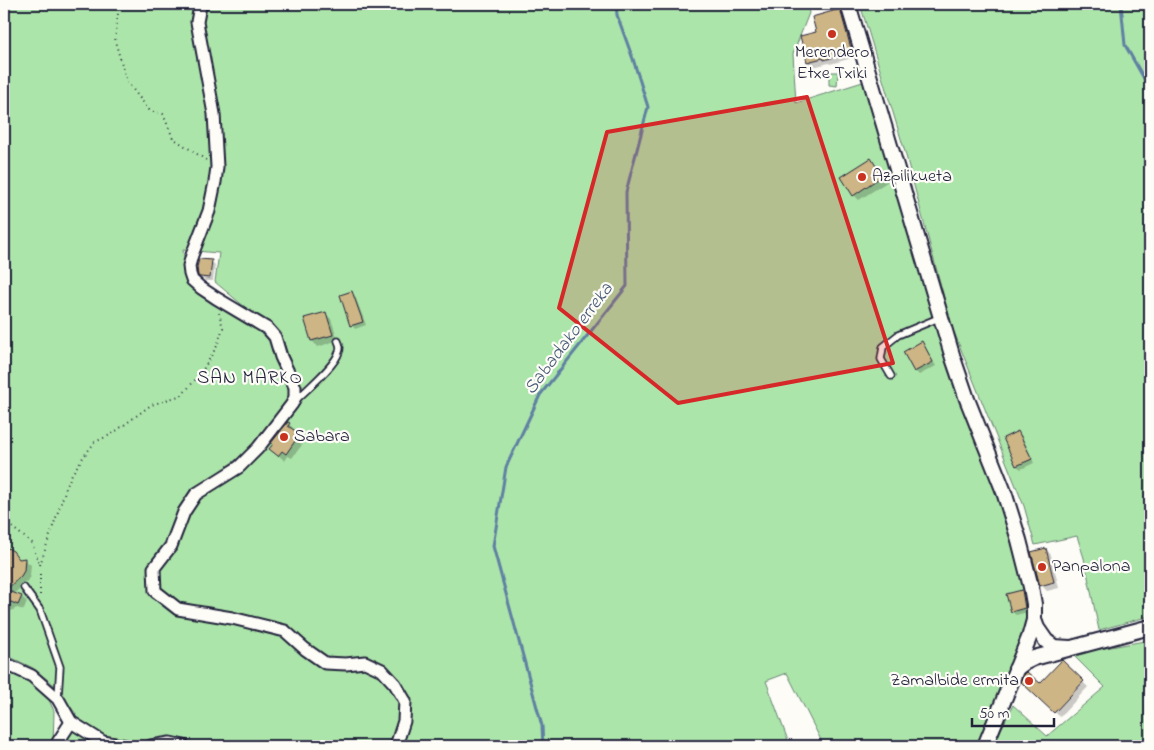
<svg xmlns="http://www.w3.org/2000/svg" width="1154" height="750" viewBox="0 0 1154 750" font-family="'Indie Flower',sans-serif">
<rect width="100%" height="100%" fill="#fdfcf7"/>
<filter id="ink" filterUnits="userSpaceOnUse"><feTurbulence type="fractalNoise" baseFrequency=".02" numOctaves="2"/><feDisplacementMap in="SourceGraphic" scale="10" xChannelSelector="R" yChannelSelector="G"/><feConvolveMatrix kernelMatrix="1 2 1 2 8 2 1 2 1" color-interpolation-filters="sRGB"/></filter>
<g filter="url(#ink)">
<g fill="#ace5aa" stroke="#678472" fill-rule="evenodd">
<path d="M4 4H807L809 13 793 54 796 103 869 80 938 335 964 404 1012 526 1030 614 1019 653 977 746H963L952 740 943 746H824L787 673 766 681 790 746H66L76 714 53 684 33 668 12 658 10 670 31 680 48 698 54 711 53 746H4ZM183 250 219 253 215 282 283 339 300 393 298 406 255 460 233 477 199 486 250 450 290 401V389L270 335 187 281Z"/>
<path d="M860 4H1150V616L1099 630 1084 558 1077 536 1035 545 1024 506 952 327 905 152Z"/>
<path d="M829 72H838L837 86 829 85Z"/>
<path d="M1150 640V746H993L1013 705 1047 736 1105 687 1072 654Z"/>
</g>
<g fill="#0003">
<path d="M839 11 845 16 856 57 830 64 829 63 813 67 808 62 818 33Z"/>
<path d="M870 160 876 165 887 182 859 200 854 195Z"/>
<path d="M211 261 215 265 213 281H205L200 275Z"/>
<path d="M352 292 355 296 366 325 355 329 352 325Z"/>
<path d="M325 313 331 319 338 340 318 347 312 341 306 319Z"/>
<path d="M922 343 925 347 936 366 919 375 915 371Z"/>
<path d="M288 423 295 430 294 431 305 441 292 458 288 456 285 461 271 449Z"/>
<path d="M1018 433 1022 436 1034 463 1021 469 1017 466 1005 439Z"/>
<path d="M4 549H8L12 552 20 561 25 560 31 565 30 576 31 577 14 594 22 597 27 602 24 610 17 608 11 611 4 610V581L6 580 4 577Z"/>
<path d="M1046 549 1051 555 1059 588 1047 591 1041 585Z"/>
<path d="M1022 591 1026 595 1028 612 1016 615 1012 612Z"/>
<path d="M1062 662 1088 687 1060 717 1022 681 1040 685Z"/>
</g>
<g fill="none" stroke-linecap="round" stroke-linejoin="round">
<g stroke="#5f80a2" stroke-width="3">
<path d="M1121 4 1125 45 1150 89"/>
<path d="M543 746 542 726 493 546 506 467 540 395 627 286 626 192 648 107 633 59 617 15 616 4"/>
</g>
</g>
<g fill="#cdb585" stroke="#22223b">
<path d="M840 9 852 52 824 60 823 58 807 62 800 36 816 32 812 17Z"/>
<path d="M871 158 882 176 853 196 841 177Z"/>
<path d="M199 259 212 260 210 278 200 277 198 276 197 267Z"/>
<path d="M352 291 363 322 350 326 340 295Z"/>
<path d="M326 312 333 335 311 341 304 318Z"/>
<path d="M922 341 933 362 914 372 903 352Z"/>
<path d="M288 422 290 423 288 426 300 434 286 454 282 451 278 456 269 449 273 444 271 443Z"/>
<path d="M1018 431 1032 459 1016 466 1003 438Z"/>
<path d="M4 546 13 551 19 559 25 558 24 571 21 576 6 590 22 596 18 605 11 602 4 606Z"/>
<path d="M1046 548 1054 582 1040 586 1031 552Z"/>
<path d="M1022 590 1025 608 1011 612 1006 594Z"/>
<path d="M1062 660 1084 681 1054 713 1021 682 1024 674 1027 672 1040 683Z"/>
</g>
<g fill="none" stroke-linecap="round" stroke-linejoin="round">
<g stroke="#22223b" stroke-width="9">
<g id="service">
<path d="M891 376 881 359 883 347 898 335 941 317"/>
<path d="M295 401C307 389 335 366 339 352 341 348 340 345 338 341"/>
<path d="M24 588 40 610 60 667 58 697"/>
</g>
</g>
<g stroke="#22223b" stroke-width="15">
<g id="minor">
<path d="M203 4 200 6 197 22 214 114 217 167 215 182 209 211 192 255 189 266 190 274 192 280 201 288 216 298 268 329 275 337 281 357 295 387V397L292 404 258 448 239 467 196 494 184 512 171 546 154 568 155 591 178 609 232 618 285 631 305 649 325 663 346 664 365 662 382 670 395 684 405 701 404 721 396 746"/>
<path d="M4 663 32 676 58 699 71 722 103 742 126 746"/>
<path d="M58 746V742L71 722"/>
<path d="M151 746 170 743 184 746"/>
</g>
</g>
<g stroke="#22223b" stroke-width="18">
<g id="tertiary">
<path d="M848 4 953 358 967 399 1004 492 1019 540 1031 587 1034 604V620L1037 628 1046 641 1054 647 1070 648"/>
<path d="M1016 669 1024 663 1034 658 1150 627"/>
<path d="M985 746 1029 638 1034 620"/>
</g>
</g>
<g stroke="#22223b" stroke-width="2" stroke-dasharray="1 4" stroke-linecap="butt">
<path d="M119 4 115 41 127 82 150 111 163 114 173 138 206 160"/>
<path d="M4 521 32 543 39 564"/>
<path d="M40 595V565L66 488 72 474 84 456 95 442 112 434 151 405 182 395 201 373 217 346 223 328 219 313"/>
</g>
<use href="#service" stroke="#fdfcf7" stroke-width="5.5"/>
<use href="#minor" stroke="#fdfcf7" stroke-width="11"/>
<use href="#tertiary" stroke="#fdfcf7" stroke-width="14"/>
</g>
</g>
<path fill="#d62828" fill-opacity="0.2" stroke="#d62828" stroke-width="4" stroke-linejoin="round" d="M807 97 893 363 678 403 559 308 607 132Z"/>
<g fill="#c8321e" stroke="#fdfcf7" stroke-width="2">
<circle cx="832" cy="34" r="5"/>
<circle cx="862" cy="177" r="5"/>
<circle cx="284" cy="437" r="5"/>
<circle cx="1042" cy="567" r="5"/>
<circle cx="1029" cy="681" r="5"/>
</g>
<g text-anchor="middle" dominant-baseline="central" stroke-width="4.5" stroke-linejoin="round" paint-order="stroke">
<g font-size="18" fill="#22223b" stroke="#fdfcf7" text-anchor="start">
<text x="832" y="53" text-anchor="middle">Merendero<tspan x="832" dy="21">Etxe Txiki</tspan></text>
<text x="872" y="177">Azpilikueta</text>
<text x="294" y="437">Sabara</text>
<text x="1052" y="567">Panpalona</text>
<text x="1019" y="681" text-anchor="end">Zamalbide ermita</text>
</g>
<g font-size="19" font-style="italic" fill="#465977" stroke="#fdfcf7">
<text transform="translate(569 339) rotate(-53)">Sabadako erreka</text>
</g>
<g font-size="19" letter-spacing="1" fill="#22223b" stroke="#fdfcf7">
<text x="250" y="378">SAN MARKO</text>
</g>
</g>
<rect width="1154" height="750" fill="none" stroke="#fdfcf7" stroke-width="20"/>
<rect x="10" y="10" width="1134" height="730" fill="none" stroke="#22223b" stroke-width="2" filter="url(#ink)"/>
<path d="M972 718v8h82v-8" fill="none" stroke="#22223b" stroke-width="2.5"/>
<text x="979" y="718" font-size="15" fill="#22223b" stroke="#fdfcf7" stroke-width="4" paint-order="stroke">50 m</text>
</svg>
